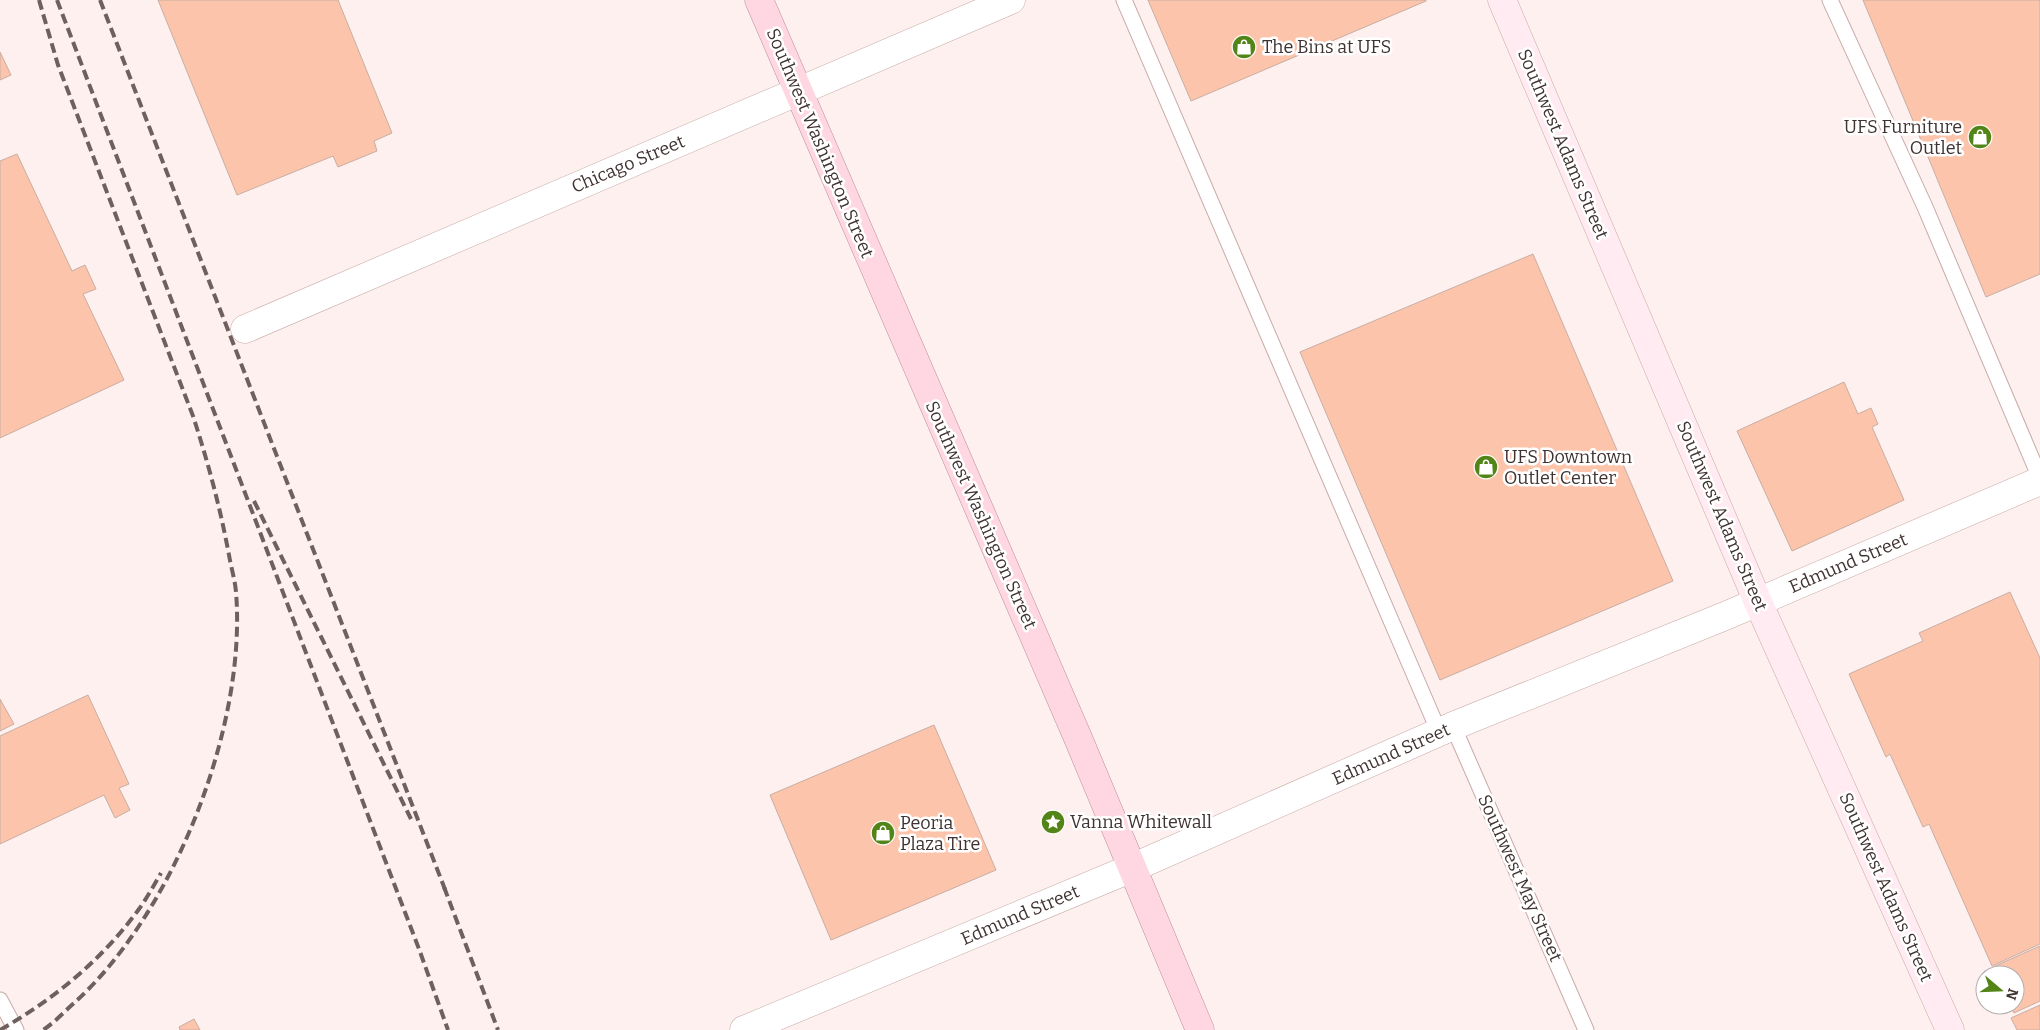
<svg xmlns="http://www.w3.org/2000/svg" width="2040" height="1030" viewBox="0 0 2040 1030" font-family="Bitter,serif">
<rect width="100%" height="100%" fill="#fdf0ef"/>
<g fill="#fdc4ac" stroke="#c8ada2">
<path d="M158 0H338L392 133 374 141 377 151 338 167 333 156 237 195Z"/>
<path d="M1148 0H1426V1L1191 101Z"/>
<path d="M1863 0H2040V274L1986 297Z"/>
<path d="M0 52 11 75 0 80Z"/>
<path d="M17 154 72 271 85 265 96 289 83 294 124 380 0 438V161Z"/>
<path d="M1533 254 1673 581 1440 680 1300 352Z"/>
<path d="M1844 382 1858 414 1871 408 1878 424 1872 427 1904 500 1792 551 1737 431Z"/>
<path d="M2010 592 2040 658V944L1992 966 1929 824 1923 827 1890 754 1886 757 1849 674 1923 641 1919 633Z"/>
<path d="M88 695 129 784 119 788 130 810 115 818 104 795 0 844V736Z"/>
<path d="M0 699 14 724 0 731Z"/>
<path d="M934 725 996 870 831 940 770 795Z"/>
<path d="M2040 946V1001L2014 1013 2010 1005H2015V975H1997L1993 967Z"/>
<path d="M2040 1005V1030H2017L2011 1018Z"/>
<path d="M194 1019 200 1030H180L179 1027Z"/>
</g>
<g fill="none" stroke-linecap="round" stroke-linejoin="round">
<g stroke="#c7aaa7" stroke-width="17">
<g id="service">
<path d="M1124 0 1439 732"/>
<path d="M1830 0 1925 207 2040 478"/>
<path d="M1453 726 1586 1030"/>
<path d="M0 1000 16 1030"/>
</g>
</g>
<g stroke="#c7aaa7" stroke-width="29">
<g id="minor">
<path d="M245 329 1011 0"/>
<path d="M744 1030 1132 868 1453 726 1725 616 2040 481"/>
</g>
</g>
<g stroke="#c7aaa7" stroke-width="29">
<path id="secondary" d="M1502 0 1758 602 1950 1030"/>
</g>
<g stroke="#bc8d98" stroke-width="29">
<path id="primary" d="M759 0 1078 738 1200 1030"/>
</g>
<use href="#service" stroke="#fff" stroke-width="15"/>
<use href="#minor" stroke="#fff" stroke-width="28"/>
<use href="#secondary" stroke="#ffebf1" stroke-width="28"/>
<use href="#primary" stroke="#ffd7e2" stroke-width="28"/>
<g stroke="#6d605f" stroke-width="4" stroke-dasharray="10 5" stroke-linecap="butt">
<path d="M39 0 58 65 193 416C208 462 220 507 229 555 231 567 235 580 236 592 247 726 174 913 74 1003 64 1012 54 1023 43 1030"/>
<path d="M57 0 419 949 448 1030"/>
<path d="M100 0 446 892"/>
<path d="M254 501 411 819"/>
<path d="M444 887 498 1030"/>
<path d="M0 1030C54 999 102 960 139 909 147 898 154 885 161 873"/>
</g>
</g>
<defs>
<g id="shop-disc" transform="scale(1.25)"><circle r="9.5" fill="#538417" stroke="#fff"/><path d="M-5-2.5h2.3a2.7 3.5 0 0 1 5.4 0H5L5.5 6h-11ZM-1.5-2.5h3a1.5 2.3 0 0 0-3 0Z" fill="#fff"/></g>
<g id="sight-disc" transform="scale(1.25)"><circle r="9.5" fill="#538417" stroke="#fff"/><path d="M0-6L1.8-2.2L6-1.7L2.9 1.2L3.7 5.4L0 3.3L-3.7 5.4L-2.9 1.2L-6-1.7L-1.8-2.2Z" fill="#fff"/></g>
</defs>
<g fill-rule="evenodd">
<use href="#shop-disc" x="1244" y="47"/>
<use href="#shop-disc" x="1980" y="137"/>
<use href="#shop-disc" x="1486" y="467"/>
<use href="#sight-disc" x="1053" y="822"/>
<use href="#shop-disc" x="883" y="833"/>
</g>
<g text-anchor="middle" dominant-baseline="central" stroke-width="5" stroke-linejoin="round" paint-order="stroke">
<g font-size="18" fill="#403433" stroke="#fff" text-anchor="start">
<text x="1262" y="47">The Bins at UFS</text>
<text x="1962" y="127" text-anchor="end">UFS Furniture<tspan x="1962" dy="21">Outlet</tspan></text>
<text x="1504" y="457">UFS Downtown<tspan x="1504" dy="21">Outlet Center</tspan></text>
<text x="1070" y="822">Vanna Whitewall</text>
<text x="900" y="823">Peoria<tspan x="900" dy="21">Plaza Tire</tspan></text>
</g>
<g font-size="18" fill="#403433" stroke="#fff">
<text transform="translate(820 143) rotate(67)">Southwest Washington Street</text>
<text transform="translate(1563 144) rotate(67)">Southwest Adams Street</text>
<text transform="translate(628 164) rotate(-23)">Chicago Street</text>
<text transform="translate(981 515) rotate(66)">Southwest Washington Street</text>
<text transform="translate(1722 516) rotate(67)">Southwest Adams Street</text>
<text transform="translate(1848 563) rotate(-23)">Edmund Street</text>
<text transform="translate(1391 754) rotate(-24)">Edmund Street</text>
<text transform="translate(1520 878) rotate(66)">Southwest May Street</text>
<text transform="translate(1886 887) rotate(66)">Southwest Adams Street</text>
<text transform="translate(1020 915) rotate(-23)">Edmund Street</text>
</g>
</g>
<g transform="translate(2000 990) rotate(109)"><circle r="24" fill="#ffffff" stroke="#b3aead"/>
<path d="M0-4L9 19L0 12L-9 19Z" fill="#538417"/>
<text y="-8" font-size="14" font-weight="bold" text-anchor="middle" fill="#403433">N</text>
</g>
</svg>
